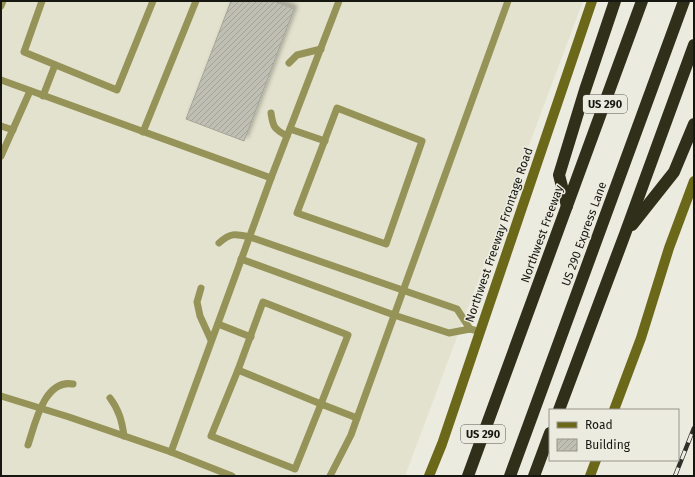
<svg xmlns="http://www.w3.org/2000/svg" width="695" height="477" viewBox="0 0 695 477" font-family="'Fira Sans',sans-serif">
<defs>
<pattern id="building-hatch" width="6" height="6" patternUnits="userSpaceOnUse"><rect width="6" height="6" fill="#bfbfb3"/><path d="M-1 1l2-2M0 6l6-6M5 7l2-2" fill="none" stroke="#a3a399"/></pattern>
<filter id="shadow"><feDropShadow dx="3.5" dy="-3.5" stdDeviation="2" flood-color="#0004"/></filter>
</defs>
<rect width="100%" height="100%" fill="#ecebdf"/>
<path fill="#e3e2ce" d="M1 1H583L405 476H1Z"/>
<path fill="url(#building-hatch)" stroke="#a4a498" filter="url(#shadow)" d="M231 1H274L294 9 244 141 186 119Z"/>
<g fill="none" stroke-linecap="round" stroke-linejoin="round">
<g stroke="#969358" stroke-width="7">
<path d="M42 1 24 52 117 90 153 1"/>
<path d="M1 6 3 1"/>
<path d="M289 63 297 55 321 49"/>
<path d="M1 80 271 178 339 1"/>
<path d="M43 96 55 65"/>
<path d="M337 108 422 141 386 244 297 213Z"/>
<path d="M271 113C273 127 274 129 287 136"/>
<path d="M1 126 13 130"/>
<path d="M290 129 325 141"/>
<path d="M143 132 196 1"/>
<path d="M1 156 30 91"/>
<path d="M219 243C231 232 236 234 250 237L457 309 470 329"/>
<path d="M241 259 394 315 449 333 470 329 474 330"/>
<path d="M201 288 197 302 200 316 211 340"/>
<path d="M263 302 348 335 321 404 238 370Z"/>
<path d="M218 324 251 337"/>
<path d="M238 370 211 436 295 469 321 404 357 418"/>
<path d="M1 396 69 417 171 452"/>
<path d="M110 398C119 410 122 421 124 436"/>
<path d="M28 445C35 424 44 379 73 384"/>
<path d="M232 476 171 452 271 178"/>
<path d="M330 476 351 435 357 418 508 1"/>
</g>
<g stroke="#6c681a" stroke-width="10">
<path d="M614 410 641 338 669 248 694 181"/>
<path d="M429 476 442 444 592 1"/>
<path d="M590 476 596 460"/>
</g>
<g stroke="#302f1a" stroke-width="12">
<path d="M567 206 559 175 585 90 615 1"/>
<path d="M632 225 674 172 694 124"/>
<path d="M559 410 625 234 694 45"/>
<path d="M468 476 642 1"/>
<path d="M510 476 684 1"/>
<path d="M534 476 550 433"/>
</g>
<g stroke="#302f2a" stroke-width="4.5">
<path id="rail" d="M675 476 694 428"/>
</g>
<use href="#rail" stroke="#ecebdf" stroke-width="3" stroke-dasharray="9" stroke-linecap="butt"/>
</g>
<g text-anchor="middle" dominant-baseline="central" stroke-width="3" stroke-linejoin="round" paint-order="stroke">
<g fill="#ecebdf" stroke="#575750" stroke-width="1">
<rect x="583" y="95" width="44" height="18" rx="3"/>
<rect x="461" y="425" width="44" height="18" rx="3"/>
</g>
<g font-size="11" font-weight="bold" fill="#171712">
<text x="605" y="104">US 290</text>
<text x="483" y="434">US 290</text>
</g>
<g font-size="12" fill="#171712" stroke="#ecebdf">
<text transform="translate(542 234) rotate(-70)">Northwest Freeway</text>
<text transform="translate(584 234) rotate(-70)">US 290 Express Lane</text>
<text transform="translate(499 235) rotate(-71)">Northwest Freeway Frontage Road</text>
</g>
</g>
<rect width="695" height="477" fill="none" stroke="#171712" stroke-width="4"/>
<rect x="549" y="409" width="130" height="52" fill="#ecebdf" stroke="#97968d"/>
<rect x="557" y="422" width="20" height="6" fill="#6c681a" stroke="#97968d"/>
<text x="585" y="429" font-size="12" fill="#171712">Road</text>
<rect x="557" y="439" width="20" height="12" fill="url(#building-hatch)" stroke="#97968d"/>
<text x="585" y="449" font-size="12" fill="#171712">Building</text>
</svg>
